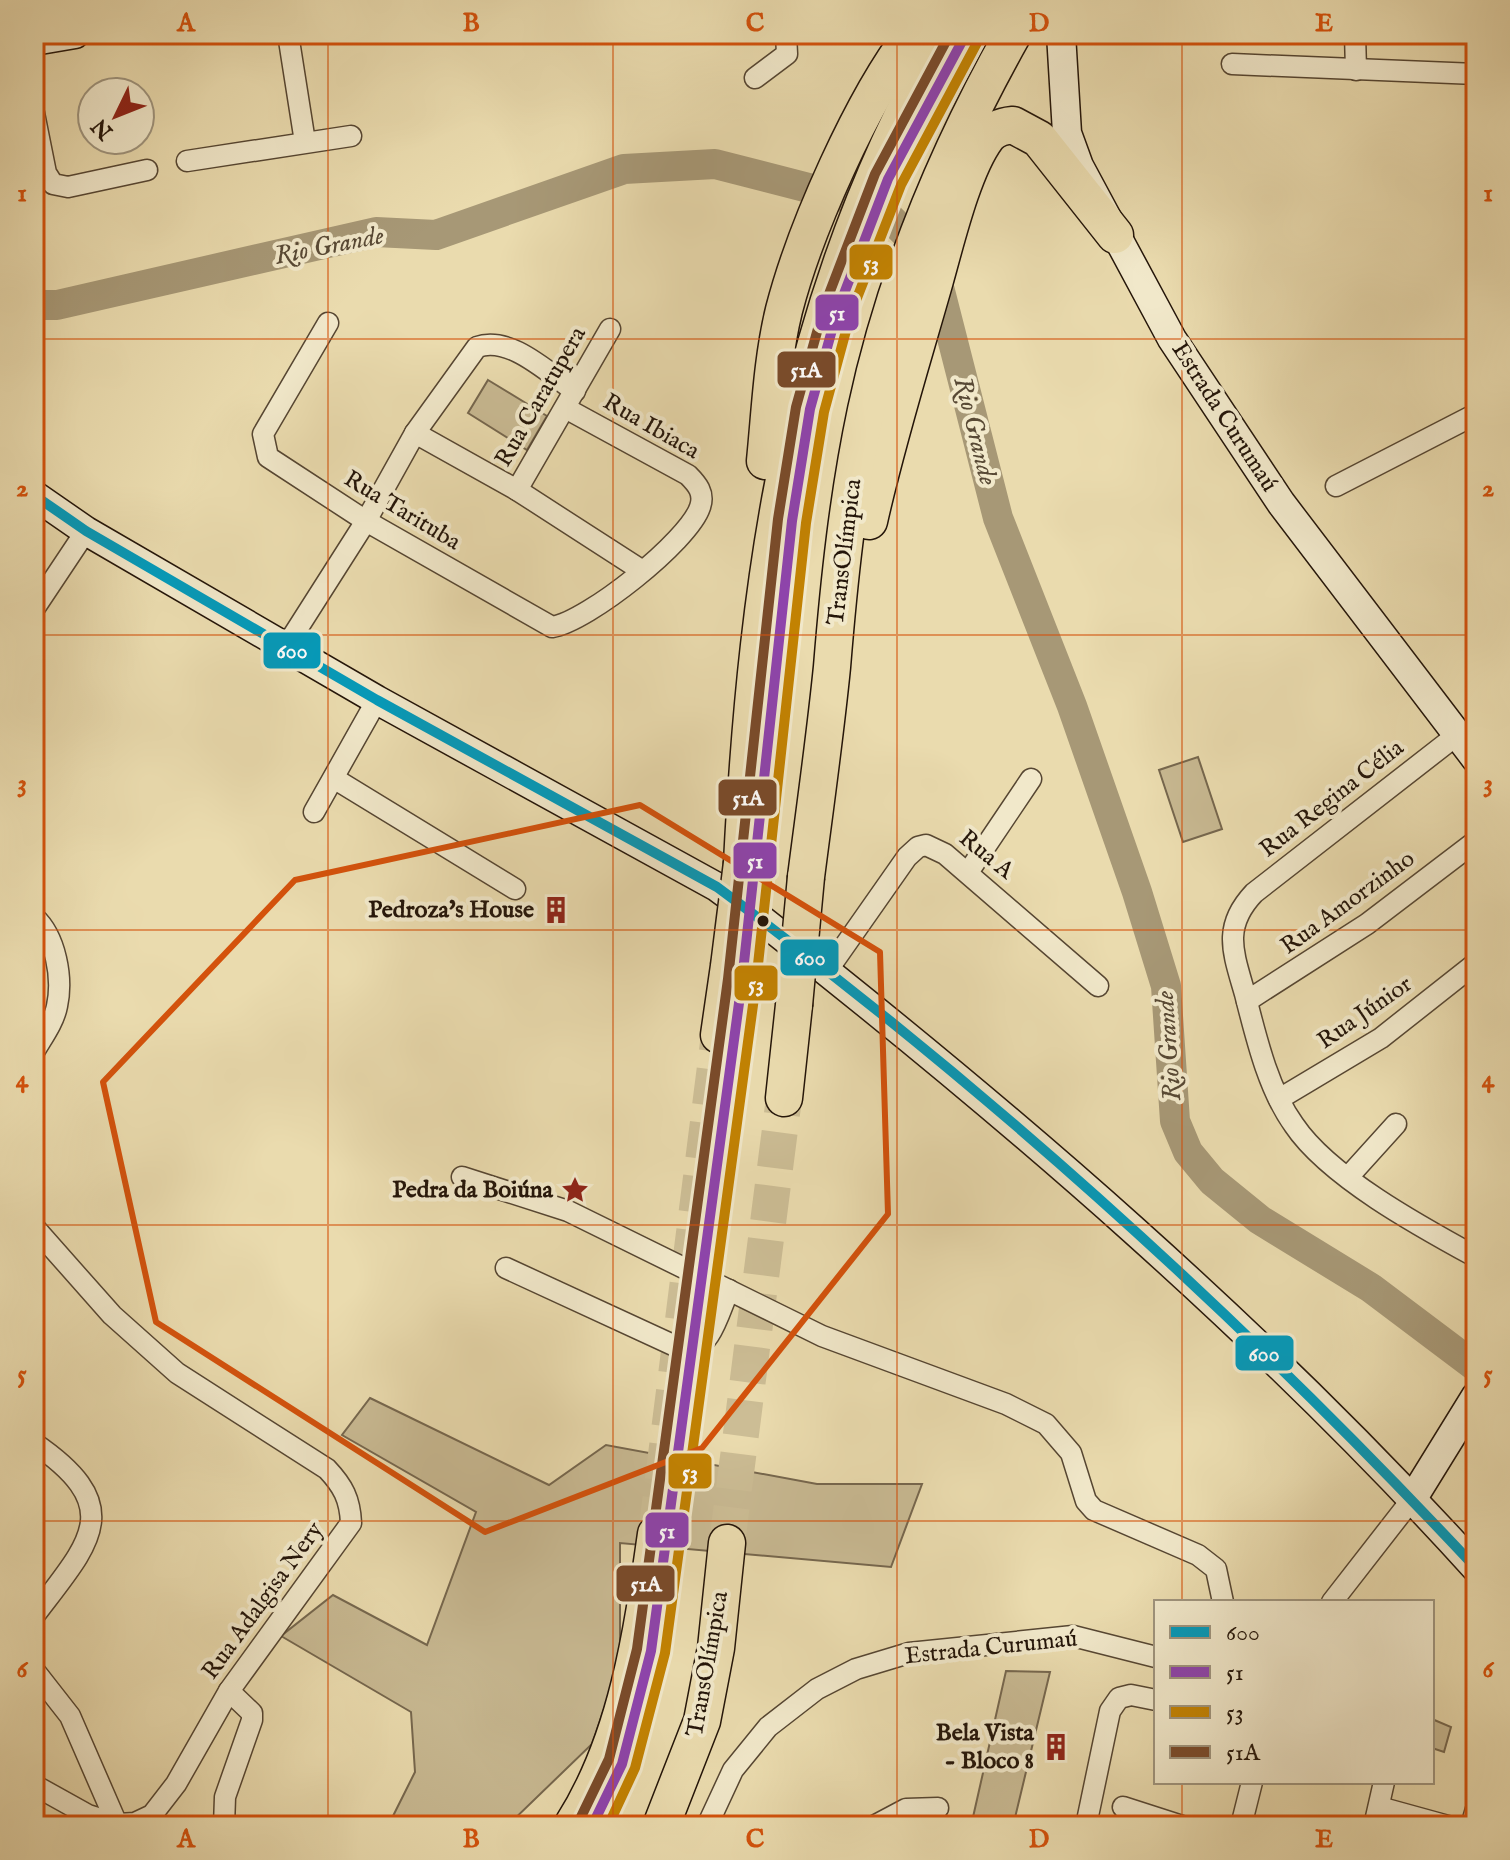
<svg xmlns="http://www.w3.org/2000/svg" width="1510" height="1860" viewBox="0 0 1510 1860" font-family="'IM FELL English',serif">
<rect width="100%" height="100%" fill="#eadbae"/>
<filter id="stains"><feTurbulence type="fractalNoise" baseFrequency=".0025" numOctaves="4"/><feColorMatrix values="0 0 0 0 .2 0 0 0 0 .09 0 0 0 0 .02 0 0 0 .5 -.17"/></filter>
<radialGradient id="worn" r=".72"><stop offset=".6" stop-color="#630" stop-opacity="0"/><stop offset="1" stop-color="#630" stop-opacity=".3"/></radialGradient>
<g fill="#c8b992" stroke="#76674e" stroke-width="2">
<path d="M488 380 547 416 527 450 468 413Z"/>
<path d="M1198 757 1222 829 1183 842 1159 770Z"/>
<path d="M370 1398 549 1485 606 1445 817 1484H922L891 1567 620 1543V1662L592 1744 507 1826H384L391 1820 415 1772 411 1712 281 1636 333 1595 427 1645 476 1512 342 1435Z"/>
<path d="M1006 1671 1050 1672 1013 1826H971Z"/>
<path d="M1432 1719 1451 1727 1444 1752 1432 1748Z"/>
</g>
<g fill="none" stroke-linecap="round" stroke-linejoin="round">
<path stroke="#a79876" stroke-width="30" d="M34 305H57L376 232 436 235 624 169 715 164 859 201 886 214 910 238 940 291 998 518 1072 706 1137 892 1166 986 1175 1121 1188 1152 1212 1181 1260 1220 1371 1288 1476 1367"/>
<g stroke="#ccbd95" stroke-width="36" stroke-dasharray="36 18" stroke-linecap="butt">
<path d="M656 1534 719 1035"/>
<path d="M727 1543 784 1098"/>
</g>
<g stroke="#564632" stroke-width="23">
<g id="street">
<path d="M288 34 305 142"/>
<path d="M1355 34 1356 70"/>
<path d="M1232 64 1476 74"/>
<path d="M755 78 787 54 786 34"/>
<path d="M34 113 46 173 53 184 68 187 147 170"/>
<path d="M187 161 351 136"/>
<path d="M328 323 263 434 268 457 366 521 552 627C587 622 689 541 700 507 705 493 697 484 688 475L567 409"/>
<path d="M415 433 517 490 641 570"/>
<path d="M1336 486 1476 414"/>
<path d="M517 490 610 329"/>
<path d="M34 609 86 531"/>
<path d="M287 645 366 521 415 433 477 347C510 335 548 373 575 391"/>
<path d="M1457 735 1254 893C1222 927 1233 952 1245 994 1256 1037 1268 1089 1294 1125 1329 1177 1421 1227 1476 1257"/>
<path d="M335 779 515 889"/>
<path d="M314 812 377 700"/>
<path d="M969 871 1031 779"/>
<path d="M34 917C56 937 63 978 57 1006 54 1022 42 1038 34 1052"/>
<path d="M827 971 907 857 918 847 926 845 945 854 1098 986"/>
<path d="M1247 1001 1367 924 1476 841"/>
<path d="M1279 1099 1381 1038 1476 963"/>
<path d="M1349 1176 1396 1124"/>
<path d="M462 1177 568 1211 822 1336 1006 1404 1046 1424 1071 1453 1086 1501 1094 1510 1198 1555 1216 1569 1223 1602"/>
<path d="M34 1227 112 1315 177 1373 327 1469C343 1486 350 1499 351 1523L229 1691 176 1784 152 1815 135 1823 117 1824 88 1815 34 1785"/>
<path d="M506 1268 686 1351C712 1348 719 1311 729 1290"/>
<path d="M34 1443C129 1508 89 1543 34 1616"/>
<path d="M1332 1602 1413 1498"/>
<path d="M34 1670 70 1716 117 1824"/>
<path d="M1123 1807 1182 1826"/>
<path d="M1379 1807 1448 1826"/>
<path d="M1088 1816 1110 1711 1119 1698 1131 1695 1156 1700"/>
<path d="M224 1826 225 1797 252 1720V1713L229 1691"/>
<path d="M707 1826 733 1770 768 1727 817 1689 856 1669 909 1653 1073 1636 1156 1657"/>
<path d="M874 1826 906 1809 938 1808"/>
<path d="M1241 1826 1252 1782"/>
<path d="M1374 1826 1384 1782"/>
<path d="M1471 1826 1476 1809"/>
</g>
</g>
<g stroke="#241509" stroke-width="31">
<g id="secondary">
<path d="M1061 34 1067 133 1079 166 1172 339 1281 503 1476 759"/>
<path d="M34 41 75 34"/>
<path d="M34 495 86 531 377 700 717 887 763 921C1015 1119 1261 1331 1476 1568"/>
<path d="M1413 1498 1476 1396"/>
</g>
</g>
<g stroke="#241509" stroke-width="39">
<g id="highway">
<path d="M765 461C770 411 772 359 784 310 805 229 862 100 913 34"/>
<path d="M869 521C887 440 912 361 935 280 946 241 963 169 987 137 993 129 1003 126 1013 125L1039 139 1115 235"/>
<path d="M742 863C757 568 795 294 946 34"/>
<path d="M806 877C815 807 825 737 832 667 839 581 848 495 866 410 894 278 947 151 1013 34"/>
<path d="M719 1035 729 966"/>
<path d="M784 1098 794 1005"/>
<path d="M572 1826C627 1740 642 1633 656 1534"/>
<path d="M661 1826 702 1721 716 1648 727 1543"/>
</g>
</g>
<use href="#street" stroke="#f1e8ca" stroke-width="20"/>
<use href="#secondary" stroke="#f1e8ca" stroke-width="28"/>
<use href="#highway" stroke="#eadbae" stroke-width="36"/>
<g stroke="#241509" stroke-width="39" stroke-linecap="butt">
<g id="highway-bridge">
<path d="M729 966 742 863"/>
<path d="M794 1005 806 877"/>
</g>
</g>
<use href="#highway-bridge" stroke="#eadbae" stroke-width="36"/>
<g stroke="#f1e8ca" stroke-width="16">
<path id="bus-1" d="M34 495 86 531 377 700 717 887C990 1089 1244 1320 1476 1568"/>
</g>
<g stroke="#f1e8ca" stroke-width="16">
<path id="bus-2" d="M592 1826 622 1764 651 1651 742 981 792 521 810 409 837 312 888 179 966 34"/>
</g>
<g stroke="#f1e8ca" stroke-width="16">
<path id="bus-3" d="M608 1826 635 1768 665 1653 756 983 806 523 824 412 850 316 901 185 978 41"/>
</g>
<g stroke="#f1e8ca" stroke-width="16">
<path id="bus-4" d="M580 1819 609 1759 637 1649 728 979 778 519 796 407 824 307 875 174 950 34"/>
</g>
<use href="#bus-1" stroke="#049aba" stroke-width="10"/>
<use href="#bus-2" stroke="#8e44ad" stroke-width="10"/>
<use href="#bus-3" stroke="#c28202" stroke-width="10"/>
<use href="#bus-4" stroke="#7a4b2a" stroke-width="10"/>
</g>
<path fill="none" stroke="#d4520c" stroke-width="6" stroke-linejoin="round" d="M640 805 880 952 888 1214 702 1448 485 1532 156 1322 103 1082 295 880Z"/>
<path fill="none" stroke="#d4520c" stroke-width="2" stroke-opacity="0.55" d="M328 34V1826M613 34V1826M897 34V1826M1182 34V1602M34 339H1476M34 635H1476M34 930H1476M34 1225H1476M34 1521H1476M1182 1782V1826"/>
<defs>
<g id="building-bare" transform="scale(2.16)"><path d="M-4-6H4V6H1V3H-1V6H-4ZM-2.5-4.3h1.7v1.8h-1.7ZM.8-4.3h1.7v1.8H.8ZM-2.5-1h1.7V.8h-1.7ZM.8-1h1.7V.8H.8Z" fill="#8f2418" stroke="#f1e8ca" stroke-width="2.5" paint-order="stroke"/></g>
<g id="sight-bare" transform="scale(2.16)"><path d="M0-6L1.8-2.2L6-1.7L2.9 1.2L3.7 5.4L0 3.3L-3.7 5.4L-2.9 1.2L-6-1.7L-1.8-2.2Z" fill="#8f2418" stroke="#f1e8ca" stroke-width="2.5" paint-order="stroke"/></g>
</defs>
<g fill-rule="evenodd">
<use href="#building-bare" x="556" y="910"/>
<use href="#sight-bare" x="575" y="1190"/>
<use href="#building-bare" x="1056" y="1747"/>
</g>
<circle fill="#241509" stroke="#f1e8ca" stroke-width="3" cx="763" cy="921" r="7"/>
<g text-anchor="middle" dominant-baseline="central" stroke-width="8" stroke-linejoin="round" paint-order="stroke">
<g font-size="24" fill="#241509" stroke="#f1e8ca">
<text transform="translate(541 397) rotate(-60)">Rua Caratupera</text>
<text transform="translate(1224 417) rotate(57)">Estrada Curumaú</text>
<text transform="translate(651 427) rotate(30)">Rua Ibiaca</text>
<text transform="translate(402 511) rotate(31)">Rua Tarituba</text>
<text transform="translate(845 552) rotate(-83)">TransOlímpica</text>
<text transform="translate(1332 799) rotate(-38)">Rua Regina Célia</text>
<text transform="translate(986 855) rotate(39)">Rua A</text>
<text transform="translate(1348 903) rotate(-36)">Rua Amorzinho</text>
<text transform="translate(1365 1013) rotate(-35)">Rua Júnior</text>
<text transform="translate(263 1601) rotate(-54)">Rua Adalgisa Nery</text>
<text transform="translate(991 1648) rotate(-6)">Estrada Curumaú</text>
<text transform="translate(708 1664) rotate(-80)">TransOlímpica</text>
</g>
<g font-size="24" font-weight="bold" fill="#241509" stroke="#f1e8ca" text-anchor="end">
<text x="534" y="910">Pedroza's House</text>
<text x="553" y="1190">Pedra da Boiúna</text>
<text x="1034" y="1733">Bela Vista<tspan x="1034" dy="28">- Bloco 8</tspan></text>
</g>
<g font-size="26" font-style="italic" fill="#584935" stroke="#f1e8ca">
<text transform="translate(329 246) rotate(-11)">Rio Grande</text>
<text transform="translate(975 431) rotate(76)">Rio Grande</text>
<text transform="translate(1169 1046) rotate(-94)">Rio Grande</text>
</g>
</g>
<g stroke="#f1e8ca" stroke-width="3">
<rect x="848" y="243" width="46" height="38" rx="8" fill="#c28202"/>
<rect x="814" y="293" width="46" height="39" rx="8" fill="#8e44ad"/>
<rect x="776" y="350" width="61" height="39" rx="8" fill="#7a4b2a"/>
<rect x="262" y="631" width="60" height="39" rx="8" fill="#049aba"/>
<rect x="717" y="778" width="61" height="39" rx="8" fill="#7a4b2a"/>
<rect x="732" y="841" width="46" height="39" rx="8" fill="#8e44ad"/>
<rect x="779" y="938" width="61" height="39" rx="8" fill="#049aba"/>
<rect x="733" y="964" width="46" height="38" rx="8" fill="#c28202"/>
<rect x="1234" y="1334" width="61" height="38" rx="8" fill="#049aba"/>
<rect x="667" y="1452" width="46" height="38" rx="8" fill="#c28202"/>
<rect x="644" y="1511" width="46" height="38" rx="8" fill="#8e44ad"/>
<rect x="615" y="1564" width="61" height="39" rx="8" fill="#7a4b2a"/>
</g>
<g font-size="22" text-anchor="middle" font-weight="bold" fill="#fff">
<text x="871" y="270">53</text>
<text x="837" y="320">51</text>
<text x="806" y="377">51A</text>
<text x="292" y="658">600</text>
<text x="748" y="805">51A</text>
<text x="755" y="868">51</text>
<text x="810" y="965">600</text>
<text x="756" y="991">53</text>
<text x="1264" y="1361">600</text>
<text x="690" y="1479">53</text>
<text x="667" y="1538">51</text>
<text x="646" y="1591">51A</text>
</g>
<rect width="1510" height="1860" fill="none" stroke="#eadbae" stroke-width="88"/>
<rect x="1154" y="1600" width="280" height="184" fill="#f1e8ca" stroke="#9f947d" stroke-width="2"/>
<rect x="1170" y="1626" width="40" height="12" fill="#049aba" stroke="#9f947d" stroke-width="2"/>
<text x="1226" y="1640" font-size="24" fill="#241509">600</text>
<rect x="1170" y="1666" width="40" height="12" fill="#8e44ad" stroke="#9f947d" stroke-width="2"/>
<text x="1226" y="1680" font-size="24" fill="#241509">51</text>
<rect x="1170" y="1706" width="40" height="12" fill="#c28202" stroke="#9f947d" stroke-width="2"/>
<text x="1226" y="1720" font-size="24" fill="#241509">53</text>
<rect x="1170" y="1746" width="40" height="12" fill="#7a4b2a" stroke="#9f947d" stroke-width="2"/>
<text x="1226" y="1760" font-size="24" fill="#241509">51A</text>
<g transform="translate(116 116) rotate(227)"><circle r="38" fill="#f1e8ca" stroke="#9f947d" stroke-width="2"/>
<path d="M0-6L14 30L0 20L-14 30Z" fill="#8f2418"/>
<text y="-12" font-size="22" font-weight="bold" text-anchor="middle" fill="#241509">N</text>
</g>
<rect x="44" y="44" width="1422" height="1772" fill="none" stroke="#d4520c" stroke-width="3"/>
<g font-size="26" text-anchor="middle" font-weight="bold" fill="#d4520c">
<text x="186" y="31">A</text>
<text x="471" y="31">B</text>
<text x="755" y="31">C</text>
<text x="1039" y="31">D</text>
<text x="1324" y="31">E</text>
<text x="22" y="201">1</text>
<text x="1488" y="201">1</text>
<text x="22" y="496">2</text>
<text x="1488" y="496">2</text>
<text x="22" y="791">3</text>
<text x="1488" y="791">3</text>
<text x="22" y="1087">4</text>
<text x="1488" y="1087">4</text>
<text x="22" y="1382">5</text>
<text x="1488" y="1382">5</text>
<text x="22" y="1677">6</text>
<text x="1488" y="1677">6</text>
<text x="186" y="1847">A</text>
<text x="471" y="1847">B</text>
<text x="755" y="1847">C</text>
<text x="1039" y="1847">D</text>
<text x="1324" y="1847">E</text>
</g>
<rect width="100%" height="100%" filter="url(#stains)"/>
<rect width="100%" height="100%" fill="url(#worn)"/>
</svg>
